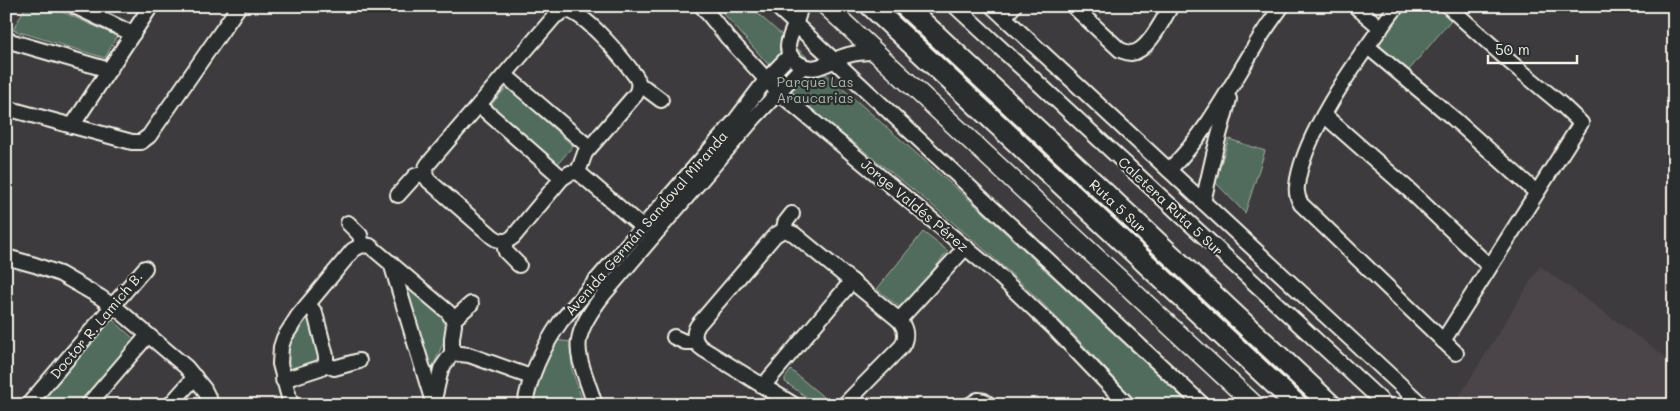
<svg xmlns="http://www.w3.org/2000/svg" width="1680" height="411" viewBox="0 0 1680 411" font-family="Mali,sans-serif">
<rect width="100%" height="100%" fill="#3e3b3e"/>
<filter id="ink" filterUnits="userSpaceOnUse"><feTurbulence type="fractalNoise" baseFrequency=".02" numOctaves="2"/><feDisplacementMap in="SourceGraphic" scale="10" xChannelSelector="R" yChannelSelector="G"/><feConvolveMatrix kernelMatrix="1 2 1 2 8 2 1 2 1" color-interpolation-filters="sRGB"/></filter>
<g filter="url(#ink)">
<path fill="#4c454a" d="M1540 266 1674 363V405H1454Z"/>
<g fill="#516c5c" stroke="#a2aea2">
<path d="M26 6H49L117 36 105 58 13 30Z"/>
<path d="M717 6H749L984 213 1190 405H1139C1100 362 1060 319 1017 279 951 218 880 163 809 108L795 95Z"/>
<path d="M1405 6H1437L1451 20 1409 70 1381 48 1380 38Z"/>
<path d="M507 87 573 146 556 166 489 107Z"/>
<path d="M1229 139 1265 151 1245 213 1215 182Z"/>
<path d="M923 232 948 251 902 309 877 289Z"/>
<path d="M405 286 440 312 450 327 430 374Z"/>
<path d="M308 318 319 359 290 370C284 346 292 336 308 318Z"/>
<path d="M112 319 135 340 78 405H38Z"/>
<path d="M555 340 571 342 572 370 581 397V405H534L537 377Z"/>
<path d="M791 370 833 405H818L785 382V378Z"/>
</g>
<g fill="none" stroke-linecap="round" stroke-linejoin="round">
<g stroke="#f4f1e8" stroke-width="18">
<g id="minor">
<path d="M74 6 133 34"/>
<path d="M702 6 728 38 778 92 996 273 1053 327 1128 405"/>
<path d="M776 6 1203 405"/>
<path d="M800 6C799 22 788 35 788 47 788 54 792 59 798 63 815 76 831 59 848 55 857 52 866 52 875 52"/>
<path d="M955 6 1386 405"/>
<path d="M992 6 1422 405"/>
<path d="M1073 6 1120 50C1124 51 1127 53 1131 53 1148 52 1163 19 1171 6"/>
<path d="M1355 6 1381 28"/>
<path d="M1397 6C1365 48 1302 134 1297 186 1296 193 1298 199 1301 204L1456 353"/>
<path d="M1004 17 1014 6"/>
<path d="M6 40 109 70"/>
<path d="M1368 47 1453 118 1536 192"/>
<path d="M505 75 589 147"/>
<path d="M639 86 645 88 661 100"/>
<path d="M479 105 562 178"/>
<path d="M6 108 132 142H141L149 136 239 6"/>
<path d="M1324 115 1408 189 1489 266"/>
<path d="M72 126 151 6"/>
<path d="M1169 170C1205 135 1228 91 1254 48 1262 33 1272 20 1282 6"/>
<path d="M578 172 585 153 636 94C640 86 639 80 634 74 622 58 586 13 566 10L555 16 428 164C424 170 424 175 429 181L493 237C500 242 506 243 513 237L562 178 570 173 578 172 642 227"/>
<path d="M398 195 415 176 425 173"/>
<path d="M1203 202 1215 150 1229 99"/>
<path d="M348 223 360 235 362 245"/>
<path d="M784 230 785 223 792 214"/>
<path d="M503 241 506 252 519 265"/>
<path d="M6 257 35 265 60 274 100 297 121 312 186 367 204 389 212 405"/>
<path d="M391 263 432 399"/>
<path d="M453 320 471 304"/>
<path d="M899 320 966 247"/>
<path d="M674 337 685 342H696"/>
<path d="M1443 341 1581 123 1562 105 1510 62 1448 6"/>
<path d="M452 353 469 355 531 377"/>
<path d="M326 364 334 368 359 361"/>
<path d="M283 380 320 368 326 364V356L315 313 308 304"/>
<path d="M763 386 852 281"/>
<path d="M28 405 145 268"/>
<path d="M88 405 148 335"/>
<path d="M170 405 195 377"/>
<path d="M291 405 280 364 281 347 284 338 298 316 353 250 362 245 370 246 448 312 453 320 454 325 452 338V353L441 369 433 404"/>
<path d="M525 405C530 373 543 347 561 321L735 121 766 80 790 55"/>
<path d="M595 405C578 351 565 344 604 294L755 117 803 66"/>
<path d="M794 405 703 349C694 343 692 334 698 325L775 235 784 230 794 234 899 320C906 328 907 337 902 346L844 405"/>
<path d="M970 405 978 400 984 401 990 405"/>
</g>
</g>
<g stroke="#f4f1e8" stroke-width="21">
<path id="major" d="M826 6 1255 405"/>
</g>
<g stroke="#f4f1e8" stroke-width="24">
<g id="highway">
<path d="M871 6 1297 405"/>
<path d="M905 6 1331 405"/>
</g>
</g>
<use href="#minor" stroke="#2a2d2e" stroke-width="14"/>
<use href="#major" stroke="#2a2d2e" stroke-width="18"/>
<use href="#highway" stroke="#2a2d2e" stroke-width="20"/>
</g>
</g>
<g text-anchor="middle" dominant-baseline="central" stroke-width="4.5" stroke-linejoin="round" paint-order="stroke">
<g font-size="14" fill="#abb5a9" stroke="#2a2d2e">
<text x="815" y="81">Parque Las<tspan x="815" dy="16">Araucarias</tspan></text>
</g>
<g font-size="14" fill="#f4f1e8" stroke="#2a2d2e">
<text transform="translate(915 205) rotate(40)">Jorge Valdés Pérez</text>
<text transform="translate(1118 206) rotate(43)">Ruta 5 Sur</text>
<text transform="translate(1171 206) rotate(43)">Caletera Ruta 5 Sur</text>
<text transform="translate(646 223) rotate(-49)">Avenida Germán Sandoval Miranda</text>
<text transform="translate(96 325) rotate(-50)">Doctor R. Lamich B.</text>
</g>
</g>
<rect width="1680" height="411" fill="none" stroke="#2a2d2e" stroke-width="25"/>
<rect x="12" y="12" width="1655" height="386" fill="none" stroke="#f4f1e8" stroke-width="2" filter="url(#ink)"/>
<path d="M1488 55v8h89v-8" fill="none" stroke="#f4f1e8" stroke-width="2.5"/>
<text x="1495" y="55" font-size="15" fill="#f4f1e8" stroke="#2a2d2e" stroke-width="4" paint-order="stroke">50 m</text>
</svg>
